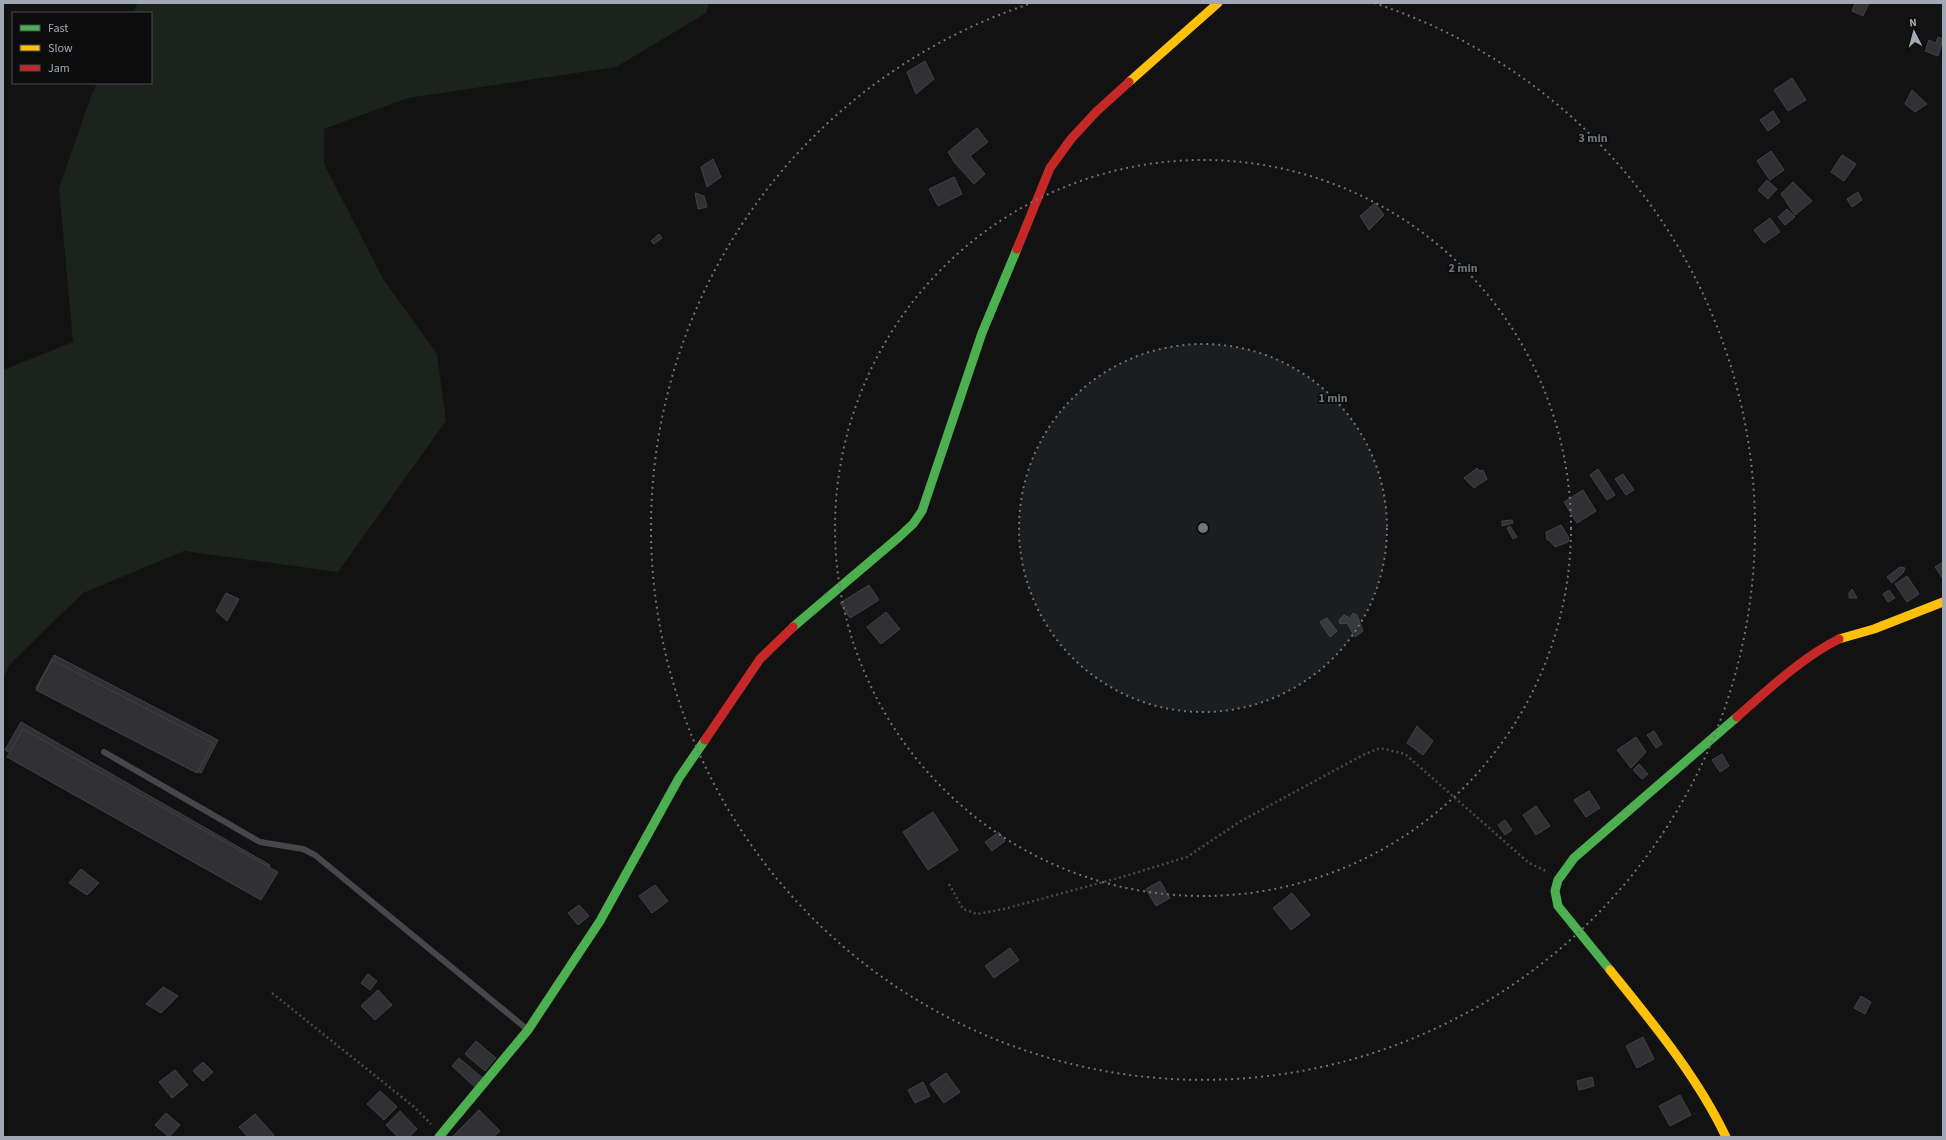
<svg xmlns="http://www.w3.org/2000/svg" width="1946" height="1140" viewBox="0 0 1946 1140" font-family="'Source Sans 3',sans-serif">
<rect width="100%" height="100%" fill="#121212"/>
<path fill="#1c221c" d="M138 3H709L706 13 616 67 408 98 324 129V164L383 279 437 354 446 421 338 572 184 551 83 593 10 664 3 679V370L73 342 59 188 91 96 97 83H151V13H133Z"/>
<g fill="#313133" stroke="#404246">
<path d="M1855 3H1869L1863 16 1852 11Z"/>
<path d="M1938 37 1943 39 1938 56 1925 51 1929 40 1936 43Z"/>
<path d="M925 61 934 79 916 94 907 72Z"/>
<path d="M1792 78 1806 100 1788 111 1774 90Z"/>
<path d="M1912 90 1927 104 1915 112 1905 104Z"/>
<path d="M1773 111 1780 122 1768 131 1760 120Z"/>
<path d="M977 128 988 142 970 156 985 174 974 184 954 162 948 152Z"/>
<path d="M1771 151 1784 170 1770 180 1757 161Z"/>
<path d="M1842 155 1856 164 1844 181 1831 172Z"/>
<path d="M713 159 721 177 707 187 701 167Z"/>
<path d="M954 177 962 194 938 206 929 189Z"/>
<path d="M1767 180 1777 189 1768 199 1758 190Z"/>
<path d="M1793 182 1812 201 1795 215 1781 194Z"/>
<path d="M1858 192 1862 200 1852 207 1847 199Z"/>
<path d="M695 193 704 196 707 207 698 209Z"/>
<path d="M1375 203 1384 215 1369 230 1360 216Z"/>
<path d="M1787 209 1795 217 1785 225 1778 217Z"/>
<path d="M1770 218 1780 232 1764 243 1754 230Z"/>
<path d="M659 234 662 238 654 244 651 241Z"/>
<path d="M1477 468 1480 471 1483 470 1487 479 1474 488 1464 478Z"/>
<path d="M1598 469 1615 495 1607 500 1590 475Z"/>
<path d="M1623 474 1634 490 1626 495 1615 479Z"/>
<path d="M1583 490 1596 511 1577 523 1564 502Z"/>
<path d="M1512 520 1513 523 1502 526V521Z"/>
<path d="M1561 525 1569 538 1568 542 1555 547 1549 540H1547L1546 532Z"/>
<path d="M1510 526 1517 537 1513 539 1507 528Z"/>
<path d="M1943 562V579L1935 567Z"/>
<path d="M1900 567 1905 568 1903 573 1892 583 1887 577Z"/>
<path d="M1907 576 1919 594 1907 602 1895 584Z"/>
<path d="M869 585 879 600 850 618 840 603Z"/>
<path d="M1852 589 1857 598H1849V593Z"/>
<path d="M1889 590 1895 598 1888 602 1883 594Z"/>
<path d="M226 593 239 599 227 621 216 611Z"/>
<path d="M886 612 900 629 881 644 867 627Z"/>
<path d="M1353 613 1357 615 1363 631 1355 637 1347 623 1340 624 1339 620 1344 615 1350 618Z"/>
<path d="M1327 618 1337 631 1330 637 1320 622Z"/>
<path d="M54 655 218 740 201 773 36 688Z"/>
<path d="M52 660 213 743 197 773 36 690Z"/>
<path d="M21 722 270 865 253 893 5 750Z"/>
<path d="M1417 726 1433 741 1423 755 1407 743Z"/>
<path d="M23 729 278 872 261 900 7 757Z"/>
<path d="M1654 731 1662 744 1656 748 1647 735Z"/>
<path d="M1636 737 1646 752 1631 768 1617 750Z"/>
<path d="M1722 754 1729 766 1720 772 1712 760Z"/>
<path d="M1639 764 1648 774 1642 779 1633 770Z"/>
<path d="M1589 791 1600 808 1586 817 1574 800Z"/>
<path d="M1536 806 1550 826 1536 835 1523 815Z"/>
<path d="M933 812 958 850 928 870 903 832Z"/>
<path d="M1505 820 1512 830 1505 835 1498 825Z"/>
<path d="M999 832 1005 841 992 851 985 842Z"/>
<path d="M81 869 99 883 87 895 69 883Z"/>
<path d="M1160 881 1170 898 1156 906 1146 889Z"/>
<path d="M655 885 668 901 652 913 639 896Z"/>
<path d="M1292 893 1310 915 1291 930 1273 908Z"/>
<path d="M579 905 589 916 578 925 568 913Z"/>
<path d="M1010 948 1019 960 994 978 985 966Z"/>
<path d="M368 974 377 981 370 990 361 983Z"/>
<path d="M163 987 178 996 161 1013 146 1004Z"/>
<path d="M378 990 392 1005 375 1020 361 1006Z"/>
<path d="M1861 996 1871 1002 1865 1014 1854 1008Z"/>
<path d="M1643 1037 1654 1059 1637 1068 1626 1046Z"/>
<path d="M476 1041 496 1058 485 1071 465 1054Z"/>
<path d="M459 1058 486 1081 478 1090 452 1066Z"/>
<path d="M203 1062 213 1072 203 1081 193 1071Z"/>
<path d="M175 1070 188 1085 172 1098 159 1082Z"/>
<path d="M946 1073 960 1092 944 1103 930 1084Z"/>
<path d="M1592 1077 1594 1086 1579 1090 1577 1081Z"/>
<path d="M923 1082 930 1096 915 1103 908 1090Z"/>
<path d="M380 1091 397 1107 384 1120 367 1104Z"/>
<path d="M1680 1095 1691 1115 1670 1126 1659 1106Z"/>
<path d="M479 1110 500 1131 494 1137H452Z"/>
<path d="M400 1111 417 1129 409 1137H398L386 1125Z"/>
<path d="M166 1113 180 1125 169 1137 155 1125Z"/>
<path d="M255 1114 274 1135 272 1137H248L239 1127Z"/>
</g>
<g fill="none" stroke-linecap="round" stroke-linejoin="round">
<g stroke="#47494d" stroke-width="2.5" stroke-dasharray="2 3" stroke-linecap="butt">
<path d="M949 884 963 909 977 914 1004 909 1122 877 1187 857 1241 821 1363 755 1380 748 1405 754 1529 863 1546 871"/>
<path d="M272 993 413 1106 431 1124"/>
</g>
<path stroke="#46474b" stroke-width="6" d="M104 752 260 842 303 849 315 855 528 1030"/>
<g stroke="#4caf50" stroke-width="9">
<path d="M793 627 899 537 913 524 922 511 982 333 1017 249"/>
<path d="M1610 970 1558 906 1555 891 1558 880 1574 858 1737 717"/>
<path d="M439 1137 528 1030 600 921 679 778 705 740"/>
</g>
<g stroke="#ffc107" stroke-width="9">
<path d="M1129 82 1218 3"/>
<path d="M1839 639 1874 629 1943 602"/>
<path d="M1610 970C1652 1022 1697 1076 1726 1137"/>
</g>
<g stroke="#c62828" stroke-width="9">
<path d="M1017 249 1050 168 1071 139 1096 112 1129 82"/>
<path d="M1737 717C1769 689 1801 658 1839 639"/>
<path d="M705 740 760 659 793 627"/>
</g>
</g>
<circle cx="1203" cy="528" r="184" fill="#6f747b" fill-opacity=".12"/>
<g fill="none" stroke="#6f747b" stroke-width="2" stroke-dasharray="2 4">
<circle cx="1203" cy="528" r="184"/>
<circle cx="1203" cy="528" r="368"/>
<path d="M1374 3A552 552 0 1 1 1032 3"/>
</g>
<circle cx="1203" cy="528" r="6" fill="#6f747b" stroke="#0c0c0d" stroke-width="2"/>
<g font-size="12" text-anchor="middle" font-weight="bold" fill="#6f747b" stroke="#0c0c0d" stroke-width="3.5" stroke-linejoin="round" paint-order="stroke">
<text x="1593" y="142">3 min</text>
<text x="1463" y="272">2 min</text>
<text x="1333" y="402">1 min</text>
</g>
<rect width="1946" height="1140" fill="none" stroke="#a1a8b4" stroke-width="8"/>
<rect x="12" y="12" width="140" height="72" fill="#0c0c0d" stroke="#484a50"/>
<rect x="20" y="25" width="20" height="6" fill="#4caf50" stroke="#484a50"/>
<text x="48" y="32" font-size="12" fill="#a1a8b4">Fast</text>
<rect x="20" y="45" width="20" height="6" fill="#ffc107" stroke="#484a50"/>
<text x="48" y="52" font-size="12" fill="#a1a8b4">Slow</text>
<rect x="20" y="65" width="20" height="6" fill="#c62828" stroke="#484a50"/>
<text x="48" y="72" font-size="12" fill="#a1a8b4">Jam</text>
<g transform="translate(1914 32) rotate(354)" stroke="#0c0c0d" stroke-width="3" paint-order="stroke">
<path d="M0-3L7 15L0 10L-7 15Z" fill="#a1a8b4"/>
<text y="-6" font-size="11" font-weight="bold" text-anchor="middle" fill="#a1a8b4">N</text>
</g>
</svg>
